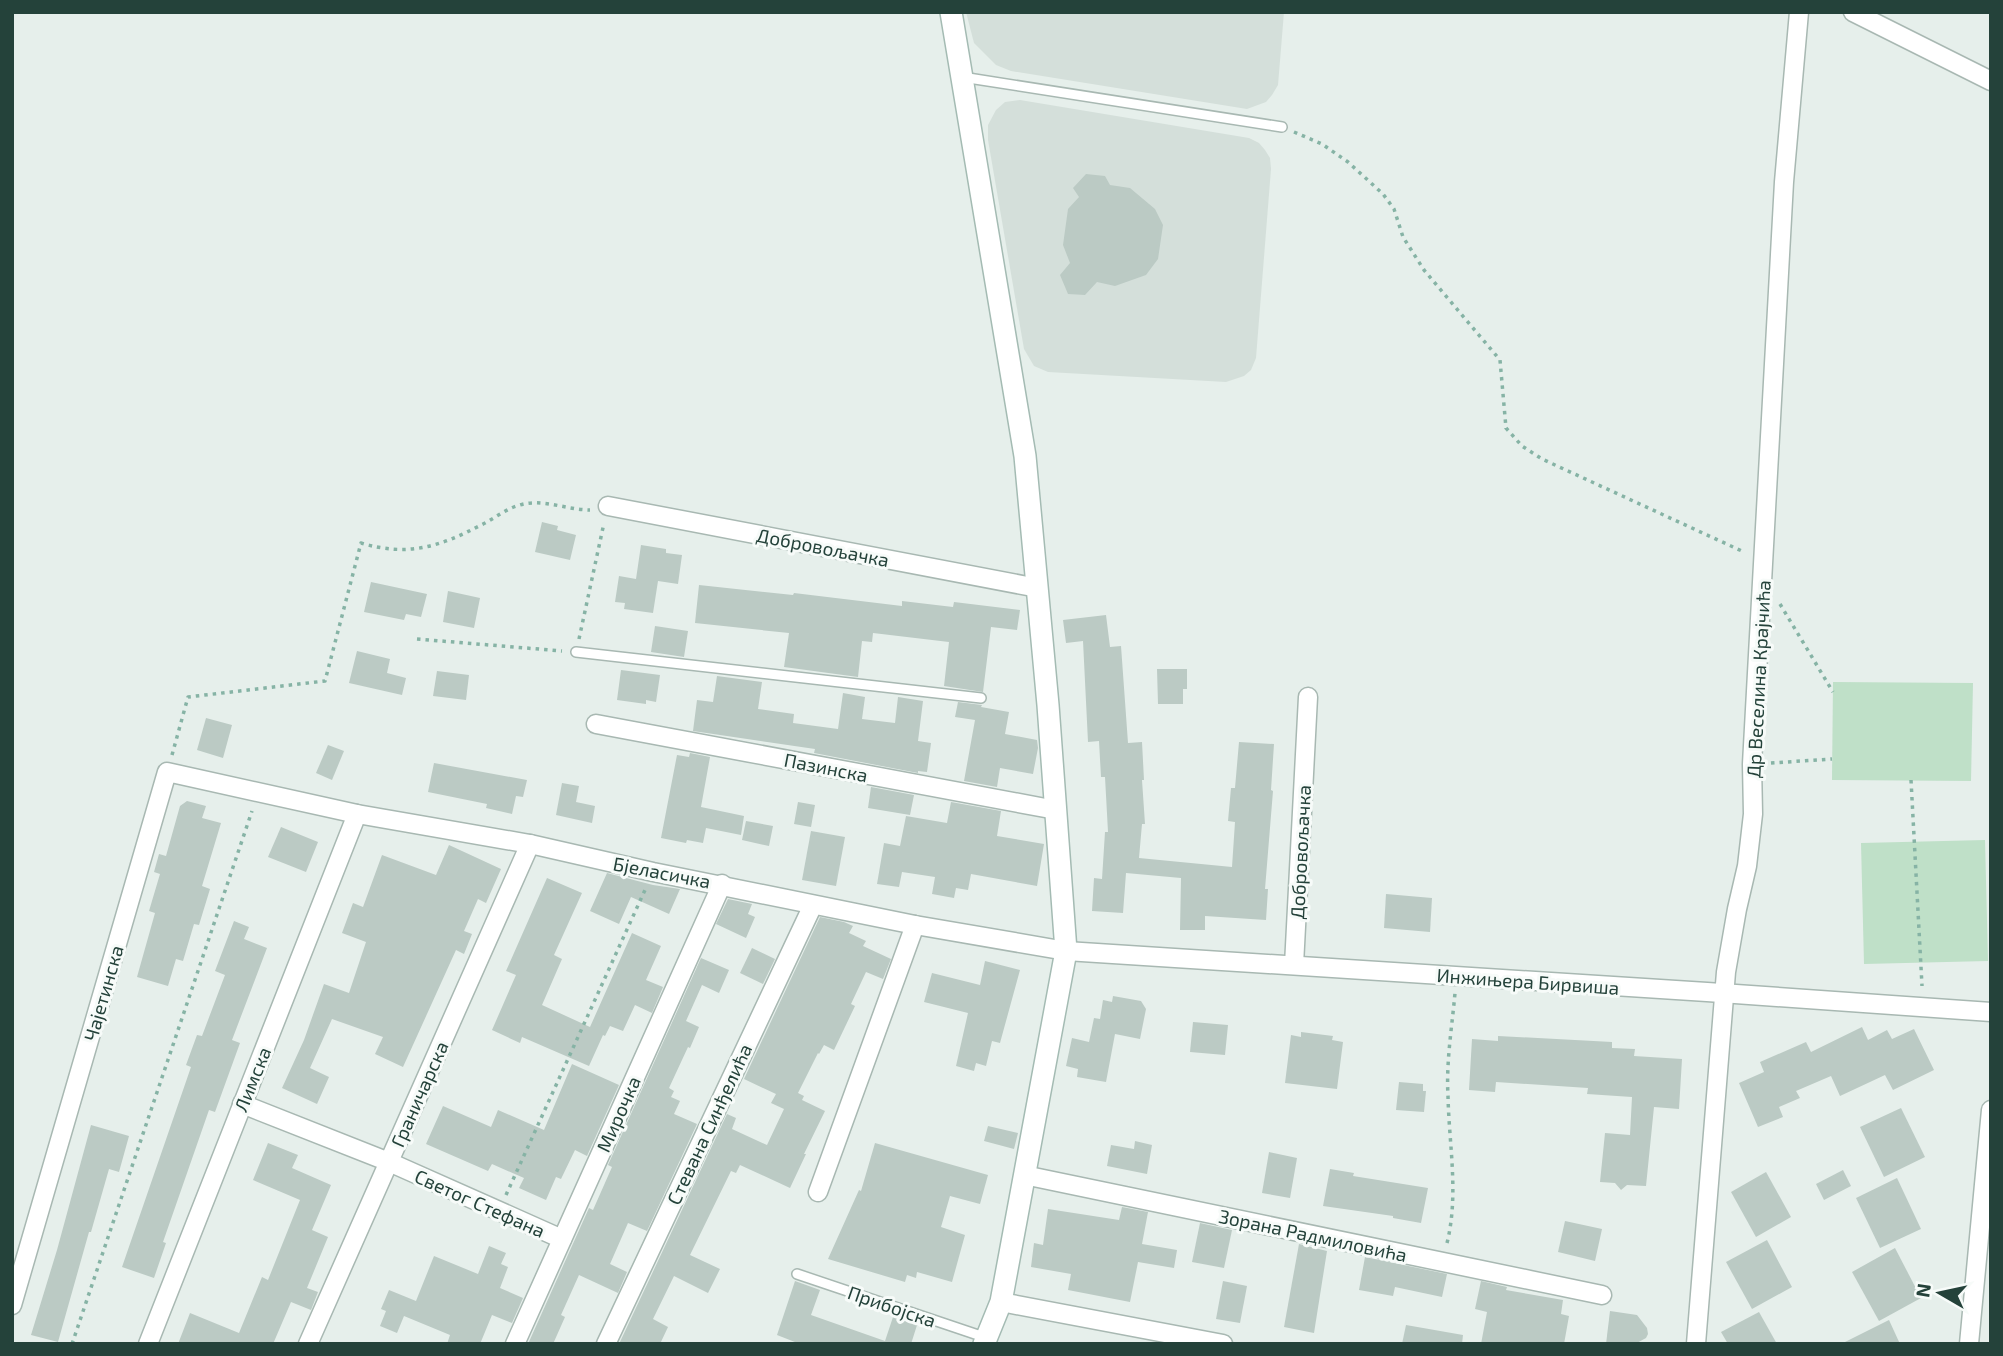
<svg xmlns="http://www.w3.org/2000/svg" width="2003" height="1356" viewBox="0 0 2003 1356" font-family="'Exo 2',sans-serif">
<rect width="100%" height="100%" fill="#e6efeb"/>
<g fill="#d4dfda">
<path d="M966 12H1284L1278 85 1272 95 1266 102 1247 109 1011 71 996 65 974 43Z"/>
<path d="M1020 100 1249 138 1259 143 1265 150 1270 158 1271 169 1256 358 1251 370 1244 376 1226 382 1048 372 1034 366 1024 349 988 140V125L996 110 1005 102Z"/>
</g>
<g fill="#bfe0c8">
<path d="M1833 682 1973 683 1971 781 1832 780Z"/>
<path d="M1985 840 1988 961 1864 964 1861 843Z"/>
</g>
<g fill="#bbcac4">
<path d="M1086 174 1105 176 1110 185 1130 188 1155 209 1163 225 1158 259 1146 275 1115 286 1097 282 1085 295 1068 294 1060 275 1070 263 1063 245 1068 209 1079 197 1073 188Z"/>
<path d="M542 522 558 526 557 530 576 535 570 560 535 552Z"/>
<path d="M641 545 666 549V553L682 555 678 584 658 581 653 613 624 609 625 603 615 602 619 576 636 579Z"/>
<path d="M371 582 427 594 421 617 406 614 404 620 364 612Z"/>
<path d="M699 585 793 595 794 593 902 606V601L953 607 954 602 1020 610 1017 630 991 627 983 692 944 686 949 642 873 633 872 642 862 641 858 677 784 667 789 633 695 623Z"/>
<path d="M448 591 480 598 474 628 443 622Z"/>
<path d="M1106 615 1110 647 1121 646 1128 743 1142 742 1144 780H1142L1145 824H1142L1139 858 1232 867 1235 822 1228 821 1231 788H1235L1239 742 1274 744 1271 790 1273 791 1265 889H1268L1266 920 1205 916V930H1180L1181 878 1126 873 1123 913 1092 911 1094 878 1102 879 1105 832H1108L1105 777H1101L1099 741 1088 742 1083 641 1066 643 1063 620Z"/>
<path d="M655 626 688 631 684 657 651 652Z"/>
<path d="M357 651 390 659 387 673 406 678 402 695 349 683Z"/>
<path d="M1157 669H1187V689H1183V704H1158Z"/>
<path d="M621 670 660 675 656 702 646 700V704L617 700Z"/>
<path d="M437 671 469 675 466 700 433 696Z"/>
<path d="M717 676 762 682 758 709 794 714 793 723 838 729 843 693 865 697 862 719 895 723 898 697 923 701 918 741 931 743 927 772 918 771V773L814 753 815 749 693 731 697 700 713 702Z"/>
<path d="M958 702 982 705 981 707 1009 712 1005 734 1037 740 1038 748 1033 774 1000 768 997 787 964 781 975 720 955 717Z"/>
<path d="M206 718 232 725 223 758 197 750Z"/>
<path d="M328 745 344 751 332 780 316 773Z"/>
<path d="M690 753 710 757 701 807 744 816 741 835 706 828 703 843 687 840 686 843 661 838 677 755 689 757Z"/>
<path d="M434 763 527 780 523 797 516 796 512 814 486 808 487 804 428 792Z"/>
<path d="M562 783 579 786 576 802 595 806 592 823 556 815Z"/>
<path d="M871 787 914 795 910 815 868 808Z"/>
<path d="M187 801 206 806 202 818 221 823 202 886 210 889 199 925 194 924 183 961 176 959 168 986 137 977 155 913 149 911 160 874 154 872 159 854 166 856 180 806Z"/>
<path d="M798 802 815 805 811 827 794 824Z"/>
<path d="M951 802 1001 811 997 836 1044 844 1037 886 971 874 968 890 956 888 954 898 932 894 935 877 902 872 899 887 877 884 884 843 900 846 906 816 947 823Z"/>
<path d="M746 821 773 826 769 846 742 840Z"/>
<path d="M281 827 318 842 306 872 268 857Z"/>
<path d="M811 831 845 837 836 886 802 880Z"/>
<path d="M449 845 501 869 486 903 478 899 464 931 472 934 464 954 456 950 403 1067 375 1054 383 1037 332 1019 310 1068 329 1077 317 1104 282 1088 304 1040 324 984 349 993 366 942 342 933 353 903 363 907 382 855 436 875Z"/>
<path d="M607 873 653 885 680 889 669 914 631 897 619 924 590 911Z"/>
<path d="M547 878 582 893 554 955 562 959 542 1005 590 1027 632 933 661 946 646 980 663 987 652 1013 635 1005 623 1031 610 1026 605 1036 603 1035 589 1066 522 1037 520 1043 492 1030 516 975 506 971Z"/>
<path d="M1386 894 1432 898 1430 932 1384 928Z"/>
<path d="M728 899 752 904 748 914 755 917 746 938 716 924Z"/>
<path d="M820 917 844 922 853 926 849 933 866 941 863 946 891 959 883 979 866 972 851 1004 855 1006 834 1050 824 1045 819 1054 818 1053 798 1093 804 1096 802 1100 825 1111 804 1154H806L790 1188 740 1165 736 1173 731 1171 690 1255 720 1269 708 1293 674 1276 653 1319 668 1327 660 1344H619L727 1114 736 1118 732 1129 767 1145 784 1109 771 1103 776 1094 744 1079Z"/>
<path d="M234 921 249 927 244 939 267 948 232 1040 240 1043 215 1112 209 1110 163 1242 166 1243 154 1278 122 1267 191 1067 186 1065 197 1035 202 1036 225 975 215 971Z"/>
<path d="M752 948 775 959 763 984 740 973Z"/>
<path d="M701 958 729 970 719 993 702 985 686 1021 699 1027 690 1048 688 1047 669 1088 674 1091 671 1097 680 1101 674 1114 697 1124 647 1231 628 1223 610 1264 627 1272 618 1293 579 1275 561 1315 565 1317 553 1344H528L589 1208 593 1210 612 1167 608 1165Z"/>
<path d="M985 961 1020 970 1000 1043 992 1041 986 1066 976 1063 974 1071 956 1066 968 1013 924 1002 932 973 980 985Z"/>
<path d="M1113 996 1141 1001 1146 1009 1140 1039 1115 1034 1106 1082 1077 1077 1078 1069 1066 1066 1072 1038 1089 1042 1094 1018 1100 1019 1103 1000 1112 1002Z"/>
<path d="M1193 1022 1228 1025 1225 1055 1190 1052Z"/>
<path d="M1862 1027 1868 1040 1887 1030 1892 1039 1914 1029 1934 1070 1893 1090 1885 1075 1840 1096 1831 1076 1796 1091 1800 1098 1779 1107 1783 1117 1758 1127 1739 1083 1764 1072 1760 1062 1806 1042 1811 1052Z"/>
<path d="M1301 1032 1333 1036 1332 1040 1343 1042 1337 1089 1285 1083 1291 1035 1301 1037Z"/>
<path d="M1498 1036 1612 1042V1048L1635 1049 1634 1056 1682 1059 1679 1109 1654 1107 1646 1186 1627 1185 1621 1190 1615 1183 1600 1182 1605 1133 1630 1135 1632 1097 1587 1094 1588 1088 1496 1082 1495 1092 1469 1090 1472 1039 1498 1041Z"/>
<path d="M572 1064 619 1085 587 1156 575 1150 561 1179 556 1177 546 1200 519 1188 524 1178 492 1164 488 1171 426 1144 443 1106 491 1127 498 1110 544 1130Z"/>
<path d="M1399 1082 1423 1084V1091H1426L1424 1112 1396 1110Z"/>
<path d="M1901 1108 1925 1157 1884 1177 1860 1127Z"/>
<path d="M91 1125 129 1136 119 1172 109 1169 91 1232H89L58 1342 31 1335 57 1250Z"/>
<path d="M988 1126 1018 1133 1014 1149 984 1141Z"/>
<path d="M1135 1141 1152 1145 1147 1174 1107 1166 1111 1145 1134 1149Z"/>
<path d="M268 1143 298 1155 292 1168 331 1185 312 1230 328 1237 307 1288 318 1292 311 1310 291 1302 273 1344H178L190 1313 239 1333 262 1277 268 1280 300 1200 253 1180Z"/>
<path d="M875 1143 988 1175 980 1204 950 1196 941 1227 965 1235 952 1282 917 1272 916 1278 907 1275 905 1282 828 1259 859 1190 861 1191Z"/>
<path d="M1269 1152 1297 1158 1290 1198 1262 1193Z"/>
<path d="M1330 1169 1354 1173 1353 1176 1428 1188 1421 1223 1393 1218V1216L1323 1206Z"/>
<path d="M1843 1170 1851 1186 1824 1200 1816 1184Z"/>
<path d="M1766 1172 1791 1217 1756 1237 1731 1192Z"/>
<path d="M1897 1178 1921 1229 1880 1248 1856 1198Z"/>
<path d="M1122 1207 1148 1212 1142 1244 1177 1250 1174 1268 1138 1262 1130 1302 1068 1290 1071 1274 1031 1267 1034 1243 1043 1245 1048 1209 1119 1220Z"/>
<path d="M1565 1221 1602 1229 1595 1261 1558 1252Z"/>
<path d="M1200 1223 1232 1230 1224 1268 1192 1262Z"/>
<path d="M1767 1240 1792 1287 1752 1309 1726 1262Z"/>
<path d="M1299 1244 1327 1251 1314 1333 1284 1327Z"/>
<path d="M489 1246 506 1253 501 1264 508 1267 500 1288 523 1298 512 1323 492 1315 480 1344H447L450 1335 404 1316 397 1333 380 1326 386 1311 381 1309 389 1290 416 1301 434 1256 478 1274Z"/>
<path d="M1895 1248 1921 1298 1879 1321 1852 1272Z"/>
<path d="M1365 1257 1447 1274 1442 1297 1395 1287 1393 1296 1359 1290Z"/>
<path d="M795 1281 820 1290 811 1315 885 1341 894 1314 918 1322 911 1344H800L777 1335Z"/>
<path d="M1223 1281 1247 1286 1240 1323 1216 1319Z"/>
<path d="M1481 1281 1507 1287 1506 1290 1563 1300 1561 1314 1569 1316 1564 1344H1481L1487 1312 1475 1309Z"/>
<path d="M1610 1311 1637 1315 1647 1328 1648 1334 1646 1338 1635 1344H1606Z"/>
<path d="M1759 1312 1777 1344H1728L1721 1332Z"/>
<path d="M1889 1320 1900 1344H1841Z"/>
<path d="M1406 1325 1463 1335 1462 1344H1402Z"/>
</g>
<g fill="none" stroke-linecap="round" stroke-linejoin="round">
<g stroke="#a8b8b2" stroke-width="12">
<g id="lane">
<path d="M962 77 1282 127"/>
<path d="M576 652 981 698"/>
<path d="M797 1274 987 1338"/>
</g>
</g>
<g stroke="#a8b8b2" stroke-width="21">
<g id="street">
<path d="M1853 12 1991 81"/>
<path d="M608 506 1038 588"/>
<path d="M596 724 1056 810"/>
<path d="M1294 965 1308 697"/>
<path d="M242 1104 389 1162 562 1239"/>
<path d="M1024 1175 1602 1295"/>
<path d="M818 1192 915 925"/>
<path d="M1001 1302 1223 1344"/>
<path d="M12 1305 167 772 357 814 530 844 653 872 915 925 1066 951 1707 992 1991 1012"/>
<path d="M148 1344 357 814"/>
<path d="M308 1344 530 844"/>
<path d="M515 1344 722 884"/>
<path d="M606 1344 813 905"/>
<path d="M1696 1344 1726 972 1737 909 1747 866 1753 814 1752 764 1784 182 1799 12"/>
<path d="M1969 1344 1991 1110"/>
</g>
</g>
<g stroke="#a4bbb3" stroke-width="24">
<path id="secondary" d="M951 12 1025 456 1048 705 1066 951 1001 1302 984 1344"/>
</g>
<g stroke="#86b3a5" stroke-width="3.5" stroke-dasharray="3.5 5" stroke-linecap="butt">
<path d="M1294 132 1322 144 1348 162 1383 194 1394 209 1403 237 1424 270 1500 360 1506 428 1522 446 1542 459 1744 552"/>
<path d="M1780 604 1833 692"/>
<path d="M417 639 562 651"/>
<path d="M579 639 604 523"/>
<path d="M172 755 188 697 325 681 361 543C408 557 439 547 481 525 494 519 505 509 520 505 542 498 567 510 590 510"/>
<path d="M1771 763 1832 759"/>
<path d="M1911 780 1922 986"/>
<path d="M506 1195 645 890"/>
<path d="M1447 1243C1459 1195 1449 1145 1448 1096 1446 1062 1452 1027 1455 993"/>
<path d="M72 1344 252 811"/>
</g>
<use href="#lane" stroke="#fff" stroke-width="9"/>
<use href="#street" stroke="#fff" stroke-width="18"/>
<use href="#secondary" stroke="#fff" stroke-width="21"/>
</g>
<g text-anchor="middle" dominant-baseline="central" stroke-width="6" stroke-linejoin="round" paint-order="stroke">
<g font-size="19" fill="#24423a" stroke="#f7fbf9">
<text transform="translate(823 547) rotate(11)">Добровољачка</text>
<text transform="translate(1758 679) rotate(-87)">Др Веселина Крајчића</text>
<text transform="translate(826 767) rotate(11)">Пазинска</text>
<text transform="translate(1300 852) rotate(-87)">Добровољачка</text>
<text transform="translate(662 872) rotate(11)">Бјеласичка</text>
<text transform="translate(1528 981) rotate(4)">Инжињера Бирвиша</text>
<text transform="translate(103 993) rotate(-74)">Чајетинска</text>
<text transform="translate(252 1079) rotate(-68)">Лимска</text>
<text transform="translate(419 1094) rotate(-66)">Граничарска</text>
<text transform="translate(618 1114) rotate(-66)">Мирочка</text>
<text transform="translate(709 1124) rotate(-65)">Стевана Синђелића</text>
<text transform="translate(480 1203) rotate(24)">Светог Стефана</text>
<text transform="translate(1313 1235) rotate(12)">Зорана Радмиловића</text>
<text transform="translate(892 1306) rotate(19)">Прибојска</text>
</g>
</g>
<rect width="2003" height="1356" fill="none" stroke="#24423a" stroke-width="28"/>
<g transform="translate(1940 1293) rotate(279)" stroke="#f7fbf9" stroke-width="5" paint-order="stroke">
<path d="M0-5L12 26L0 18L-12 26Z" fill="#24423a"/>
<text y="-10" font-size="19" font-weight="bold" text-anchor="middle" fill="#24423a">N</text>
</g>
</svg>
